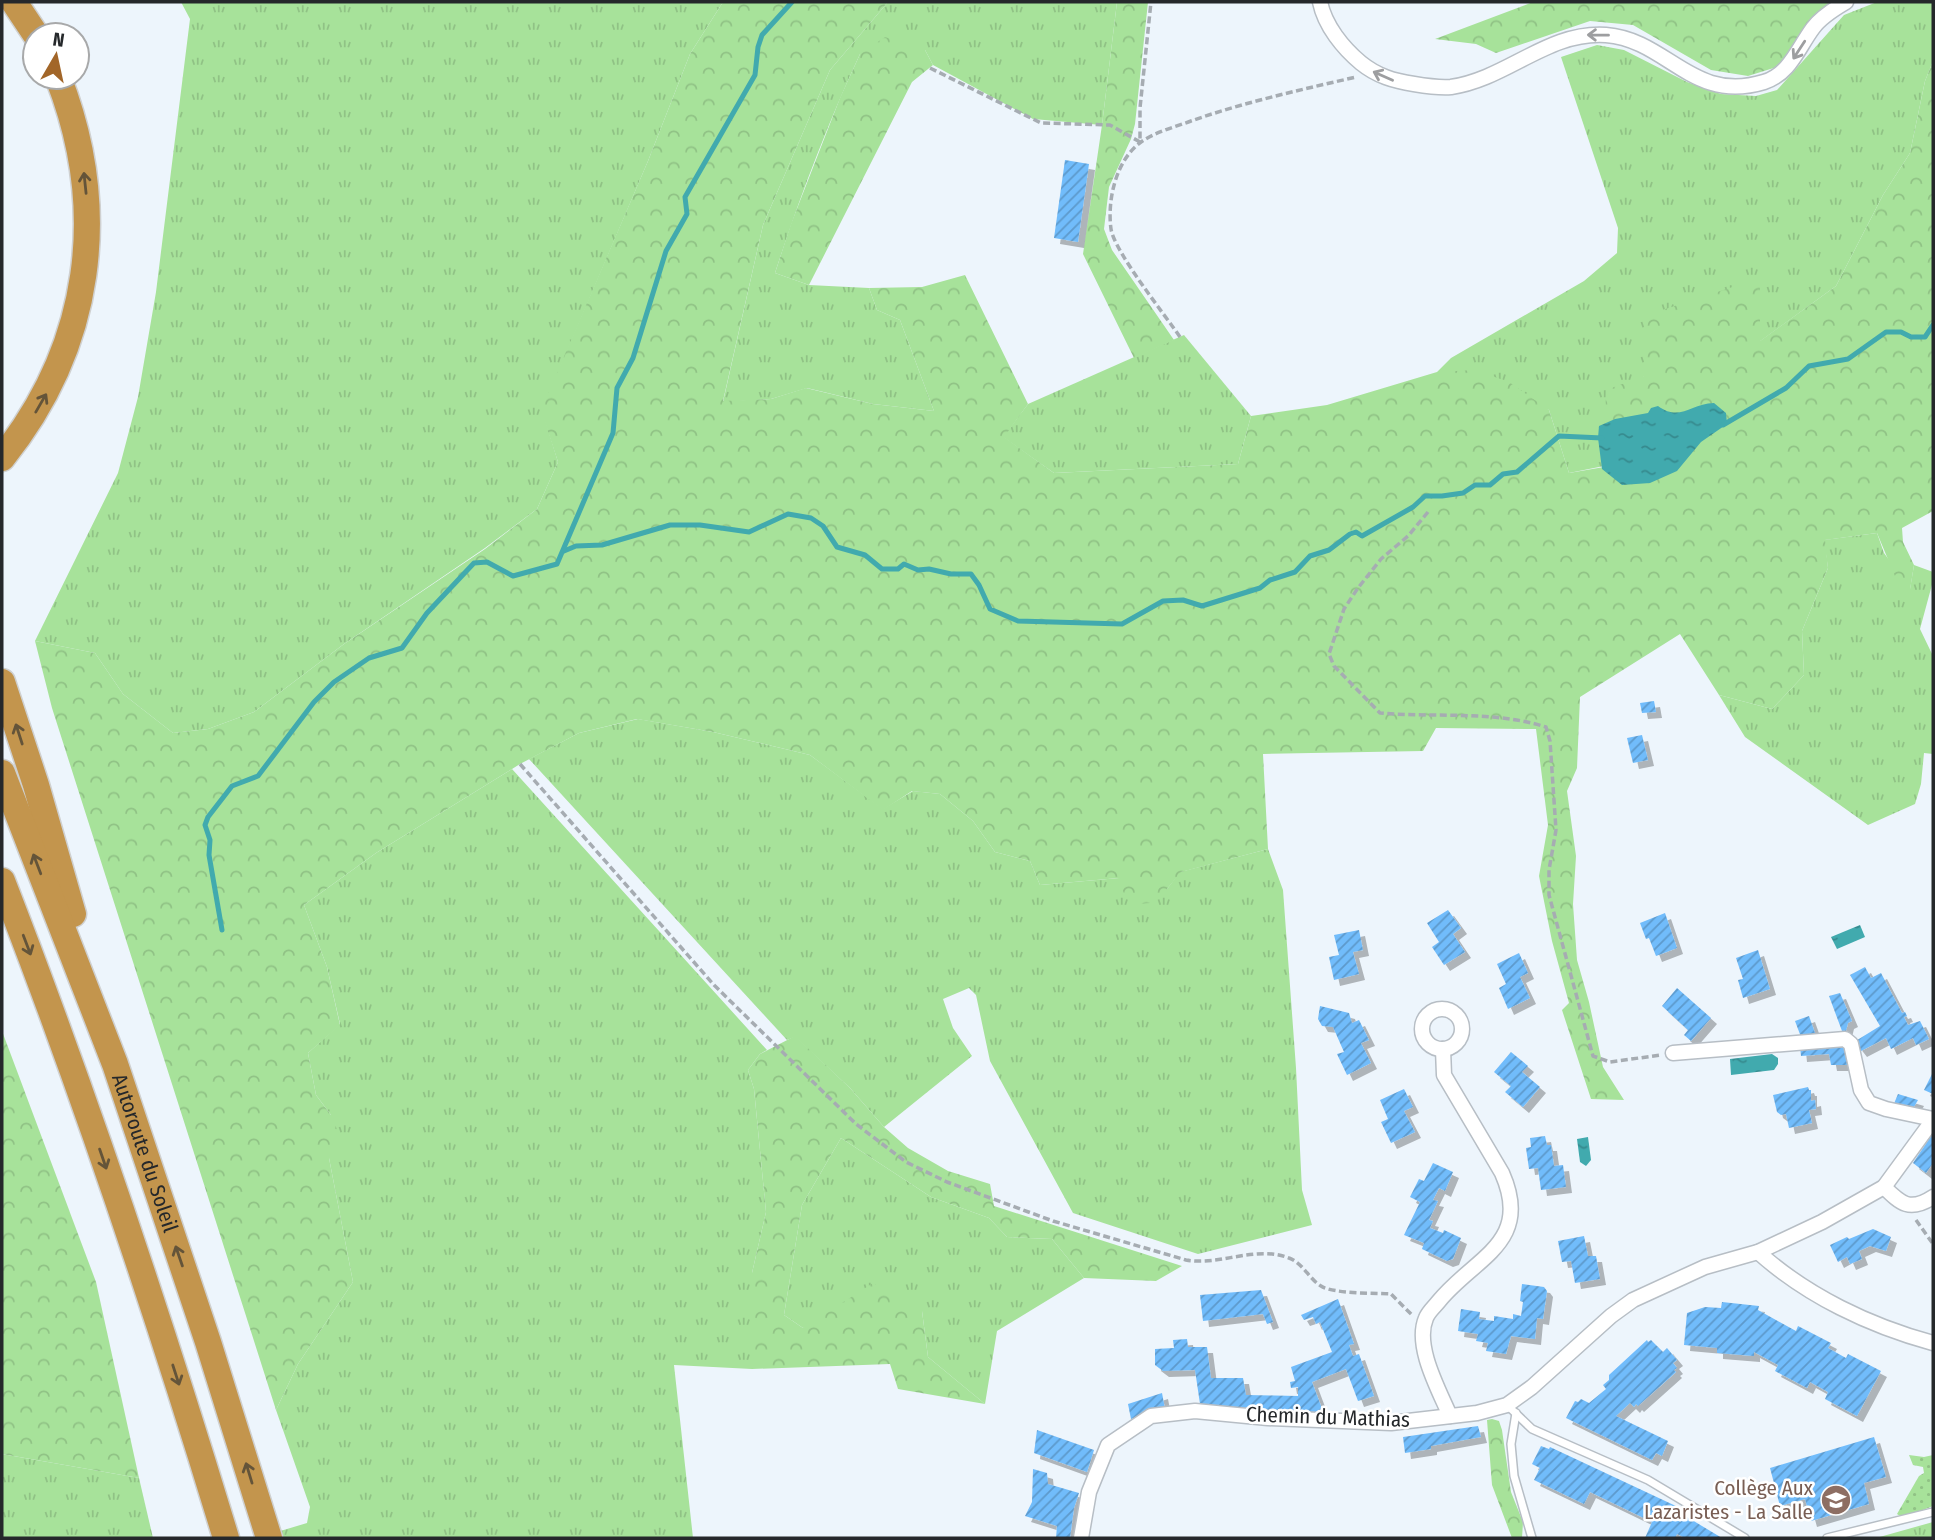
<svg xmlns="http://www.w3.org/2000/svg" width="1935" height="1540" viewBox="0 0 1935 1540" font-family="'Fira Sans Condensed',sans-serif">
<defs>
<pattern id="grass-tufts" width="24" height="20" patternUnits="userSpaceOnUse" patternTransform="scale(1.75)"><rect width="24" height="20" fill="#a7e29a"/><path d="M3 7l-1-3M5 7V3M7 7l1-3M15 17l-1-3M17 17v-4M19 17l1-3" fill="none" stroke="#90c285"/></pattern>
<pattern id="forest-crowns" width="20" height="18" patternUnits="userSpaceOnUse" patternTransform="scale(1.75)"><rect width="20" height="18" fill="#a7e29a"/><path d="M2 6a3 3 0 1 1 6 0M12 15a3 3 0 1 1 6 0" fill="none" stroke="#90c285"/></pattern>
<pattern id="garden-dots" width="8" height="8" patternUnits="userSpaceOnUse" patternTransform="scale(1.75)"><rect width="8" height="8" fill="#a7e29a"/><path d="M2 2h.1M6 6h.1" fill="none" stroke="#90c285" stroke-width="1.8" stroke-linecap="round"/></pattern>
<pattern id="water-ripples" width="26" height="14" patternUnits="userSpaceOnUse" patternTransform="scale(1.75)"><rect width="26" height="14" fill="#41aaae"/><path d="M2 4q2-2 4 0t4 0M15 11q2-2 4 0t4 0" fill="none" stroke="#368a8e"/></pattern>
<pattern id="building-hatch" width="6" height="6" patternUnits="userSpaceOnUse" patternTransform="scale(1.75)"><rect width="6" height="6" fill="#71bcfb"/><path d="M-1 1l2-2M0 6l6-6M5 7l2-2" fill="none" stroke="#5d99cb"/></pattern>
<filter id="shadow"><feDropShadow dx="6" dy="6" stdDeviation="0" flood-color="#0004"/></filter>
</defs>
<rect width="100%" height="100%" fill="#edf5fc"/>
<g fill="url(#grass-tufts)">
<path d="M181 2H723L690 54 648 161 542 410 558 462 537 509 485 548 344 644 254 712 208 729 173 733 123 694 95 653 35 641 118 473 138 397 156 292 190 19Z"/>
<path d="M888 2H1117L1102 125 1033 119 933 65 925 50 860 54C827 125 799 199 775 273L809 285 869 288 877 310 900 320 934 411 873 404 807 388 771 399 723 402 763 225 830 70Z"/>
<path d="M1877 2H1933V61L1925 81 1910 153 1883 195 1836 286 1759 342V279L1644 376 1604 466 1569 473 1549 410 1437 372 1451 358 1584 281 1617 253 1618 228 1561 57 1597 45 1624 50 1687 82 1721 94 1756 96 1777 90 1844 15Z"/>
<path d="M1184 335 1251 416 1238 464 1054 473 1003 437 1028 404Z"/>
<path d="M1877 533 1884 553 1910 589 1914 565 1933 572V581L1920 629 1933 656V754L1924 753 1921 784 1915 804 1868 825 1745 737 1719 695 1772 709 1804 675 1802 631 1828 568 1824 540Z"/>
<path d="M638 719 713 732 810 755 883 809 913 791 940 794 973 821 995 852 1030 861 1040 885 1119 878 1167 889 1180 872 1268 849 1283 890 1296 1068 1302 1190 1312 1225 1198 1254 1073 1213 990 1061 976 995 969 988 943 999 953 1028 972 1056 884 1127 850 1088 795 1037 787 1040 529 759 579 733Z"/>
<path d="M512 769 767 1050 760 1054 748 1070 754 1089 766 1212 752 1273V1369L674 1365 693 1538H257L307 1523 310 1507 276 1410 298 1364 353 1282 329 1158 331 1115 316 1095 308 1053 340 1024 327 967 304 905 376 853Z"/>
<path d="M841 1138 931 1197 989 1218 1007 1237 1052 1239 1084 1278 997 1331 985 1404 928 1357 922 1311 803 1328 784 1315 802 1205Z"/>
<path d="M2 1454 139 1478 153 1538H2Z"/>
<path d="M1933 1522V1538H1876Z"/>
</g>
<g fill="url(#forest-crowns)">
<path d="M723 2H888L830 70 763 225 723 401 771 399 806 388 873 404 934 411 900 320 877 310 869 288 922 287 965 275 1028 404 1004 437 1054 473 1238 464 1251 416 1327 405 1437 372 1475 370 1509 382 1549 410 1569 473 1604 467 1606 390 1644 376V316L1760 278V341L1836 286 1883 195 1910 153 1925 81 1933 61V511L1902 528 1903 542 1914 565 1910 590 1900 588 1877 533 1825 540 1828 568 1802 631 1804 675 1772 709 1719 695 1680 634 1580 697 1577 768 1567 791 1576 856 1573 904 1577 960 1589 1002 1603 1067 1624 1100 1591 1099 1562 1010 1569 1003 1552 941 1539 876 1548 825 1536 729 1436 728 1423 751 1263 754 1268 849 1181 872 1167 889 1150 903 1138 904 1124 894 1119 878 1040 885 1030 861 995 852 973 821 940 794 912 791 883 810 810 755 713 732 637 719 579 733 520 764 376 853 304 905 327 967 340 1025 308 1053 316 1095 331 1115 341 1139 329 1158 353 1282 298 1364 276 1410 52 708 35 641 95 653 123 694 173 733 208 729 254 712 344 644 485 549 537 509 558 462 541 410 648 161 690 54Z"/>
<path d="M1117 2H1148L1135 124 1131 139 1109 187 1104 229 1112 250 1174 340 1134 358 1083 254 1102 125Z"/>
<path d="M1533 2H1836L1818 13 1783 65 1748 76 1711 70 1633 25 1590 21 1496 53 1476 44 1435 39Z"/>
<path d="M885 37 925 50 933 65 912 82 809 285 775 273 791 224 840 98 860 54Z"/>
<path d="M2 1031 96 1282 139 1478 2 1454Z"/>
<path d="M795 1036 850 1088 884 1127 908 1148 948 1171 990 1184 994 1206 1182 1266 1156 1281 1084 1278 1052 1239 1007 1237 989 1218 931 1197 841 1138 802 1205 784 1315 803 1328 873 1283 922 1311 928 1357 985 1404 898 1389 890 1364 752 1369V1273L766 1212 754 1089 748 1070 760 1054Z"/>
<path d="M1492 1419 1499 1421 1502 1430 1511 1492 1523 1522 1522 1538H1512L1492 1485 1487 1420Z"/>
</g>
<path fill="url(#garden-dots)" d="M1909 1455 1924 1457 1933 1455V1506L1903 1518 1897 1514 1919 1476 1924 1473 1923 1467 1913 1465Z"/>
<g fill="url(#water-ripples)">
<path d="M1714 403 1726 413 1727 424 1701 442 1677 471 1650 483 1622 485 1602 469 1598 438 1599 426 1615 419 1648 413 1651 408 1658 406C1680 422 1690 404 1714 403Z"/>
<path d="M1860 925 1865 937 1837 949 1831 937Z"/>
<path d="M1772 1054 1778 1058V1064L1774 1070 1731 1075 1730 1059Z"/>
<path d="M1588 1137 1591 1160 1586 1166 1580 1162 1577 1139Z"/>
</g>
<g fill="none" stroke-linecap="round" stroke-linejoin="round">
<g stroke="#41aaae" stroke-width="5">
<path d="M1723 425 1786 388 1809 366 1848 359 1886 332H1901L1911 337H1925L1933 325"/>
<path d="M564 551 576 546 602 545 670 525H700L749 532 788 514 811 518 823 526 837 547 865 555 882 569H898L904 564 918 570 929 569 951 574H971L979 585 990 609 1018 621 1122 624 1163 601 1183 600 1202 606 1260 588 1270 580 1295 572 1310 556 1329 550 1350 534 1356 532 1362 536 1413 507 1425 496H1442L1463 493 1475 485H1490L1503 474 1517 472 1559 436 1602 438"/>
<path d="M222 930 209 855 210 840 205 825 208 817 232 786 258 776 314 702 334 682 369 658 402 648 427 613 474 563 487 562 513 576 557 564 613 433 617 388 633 358 666 251 687 214 685 197 755 75 758 47 762 35 792 2"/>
</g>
</g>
<g fill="url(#building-hatch)" filter="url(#shadow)">
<path d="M1065 160 1089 164 1078 242 1054 238Z"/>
<path d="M1654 701 1656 712 1642 713 1640 703Z"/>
<path d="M1642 735 1648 760 1633 763 1627 738Z"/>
<path d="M1448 910 1461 928 1453 934 1465 952 1444 965 1432 947 1439 942 1427 923Z"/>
<path d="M1665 913 1677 948 1656 956 1649 938 1646 939 1640 923Z"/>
<path d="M1359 930 1363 950 1353 952 1359 974 1334 980 1329 957 1339 955 1334 935Z"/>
<path d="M1758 950 1770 989 1743 998 1738 980 1743 979 1736 958Z"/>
<path d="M1519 953 1528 973 1520 977 1530 998 1508 1009 1499 988 1506 984 1497 964Z"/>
<path d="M1865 967 1871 978 1881 973 1902 1013 1905 1012 1907 1016 1904 1017 1908 1025 1920 1021 1929 1039 1916 1045 1913 1038 1891 1049 1886 1038 1861 1051 1854 1042 1880 1026 1850 975Z"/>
<path d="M1677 988 1711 1018 1691 1041 1684 1035 1688 1030 1662 1006Z"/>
<path d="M1840 993 1852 1021 1848 1023 1846 1031H1842L1829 996Z"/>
<path d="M1320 1006 1349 1013 1352 1023 1359 1020 1369 1040 1361 1043 1371 1063 1347 1075 1337 1054 1344 1052 1333 1027 1322 1026 1318 1019Z"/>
<path d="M1809 1016 1815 1033 1801 1037 1795 1021Z"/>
<path d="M1842 1042 1852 1065H1831L1829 1054 1801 1056 1800 1046Z"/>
<path d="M1511 1052 1528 1066 1522 1072 1540 1087 1523 1107 1505 1092 1511 1086 1494 1072Z"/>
<path d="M1933 1072V1094L1924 1090Z"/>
<path d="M1808 1087 1809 1090H1811V1101L1815 1100 1816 1109 1809 1110 1812 1123 1789 1128 1786 1114 1781 1115 1777 1112 1773 1095Z"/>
<path d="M1404 1089 1413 1107 1404 1111 1415 1132 1391 1143 1381 1122 1388 1119 1380 1100Z"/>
<path d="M1898 1094 1918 1100 1911 1112 1893 1106Z"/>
<path d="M1933 1133V1163L1926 1173 1913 1163Z"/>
<path d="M1545 1136 1547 1145H1551L1554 1166 1563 1165 1566 1187 1541 1190 1538 1168 1529 1169 1526 1148 1531 1147 1530 1138Z"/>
<path d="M1433 1163 1453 1172 1445 1191 1439 1188 1433 1200 1438 1201 1429 1220 1433 1221 1430 1228 1443 1233 1444 1230 1461 1238 1453 1259 1447 1261 1422 1249 1424 1243 1404 1235 1420 1202 1410 1197 1419 1179 1424 1181Z"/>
<path d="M1873 1229 1891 1237 1886 1251 1870 1246 1859 1251 1862 1259 1850 1264 1847 1257 1838 1262 1830 1245 1847 1237 1849 1239Z"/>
<path d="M1584 1236 1588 1256H1596L1600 1279 1575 1283 1571 1261 1562 1262 1558 1241Z"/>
<path d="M1522 1284 1544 1287 1547 1291 1543 1319 1537 1318 1535 1339 1511 1336 1506 1354 1486 1351 1488 1343 1476 1341 1478 1334 1458 1331 1461 1309 1480 1312 1479 1319 1494 1321V1316L1513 1319V1314L1521 1316 1523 1302 1520 1301Z"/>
<path d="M1261 1290 1273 1322 1267 1324 1263 1314 1203 1321 1200 1295Z"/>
<path d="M1338 1299 1354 1344 1349 1345 1353 1356 1359 1354 1374 1396 1358 1401 1346 1369 1312 1382 1324 1414 1305 1415 1200 1404 1195 1370 1163 1371 1155 1365V1349L1174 1348 1173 1340 1187 1339 1188 1347H1207L1211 1378H1243L1246 1395 1298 1396V1387L1291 1388 1290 1382 1295 1381 1291 1367 1332 1352 1320 1322 1316 1324 1313 1317 1304 1320 1301 1315Z"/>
<path d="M1722 1302 1759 1306 1758 1310 1796 1331 1798 1326 1831 1343 1828 1348 1846 1358 1848 1354 1881 1371 1857 1416 1825 1399 1828 1392 1810 1382 1807 1388 1775 1371 1778 1365 1754 1352V1356L1717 1353V1348L1684 1345 1687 1313 1705 1307 1721 1308Z"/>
<path d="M1647 1340 1648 1342 1651 1340 1663 1352 1667 1348 1677 1360 1673 1363 1677 1368 1674 1370 1676 1372 1638 1406 1636 1404 1634 1407 1630 1403 1616 1416 1668 1441 1662 1456 1656 1453 1652 1460 1566 1418 1575 1401 1578 1402 1581 1399 1589 1403 1606 1389 1603 1385 1609 1380V1375Z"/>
<path d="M1162 1393 1165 1409 1131 1419 1128 1404Z"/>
<path d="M1478 1426 1481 1437 1431 1446V1449L1405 1453 1403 1437Z"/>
<path d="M1037 1430 1094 1450 1087 1472 1034 1453Z"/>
<path d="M1874 1437 1886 1477 1864 1483 1869 1504 1811 1521 1805 1499 1780 1506 1770 1468Z"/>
<path d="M1541 1446 1549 1449 1550 1447 1678 1507 1677 1511 1722 1538H1685L1677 1534 1675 1538H1645L1652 1522 1590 1492 1584 1504 1534 1480 1540 1468 1532 1464Z"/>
<path d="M1033 1469 1047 1473 1048 1484 1079 1493 1074 1508 1070 1538H1056L1057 1526 1025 1516 1032 1502Z"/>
</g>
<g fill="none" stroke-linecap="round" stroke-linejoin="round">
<g stroke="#b7bec5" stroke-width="10">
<g id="service">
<path d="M1507 1405 1532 1429 1648 1480 1745 1538"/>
<path d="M1516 1413 1511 1444 1514 1476 1532 1538"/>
<path d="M1827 1538 1933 1512"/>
</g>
</g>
<g stroke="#b7bec5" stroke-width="17">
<g id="minor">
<path d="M1320 2C1325 26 1343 48 1361 63 1377 76 1394 81 1414 84 1426 86 1440 88 1451 87 1507 79 1548 31 1606 35 1668 40 1692 104 1764 82 1790 74 1798 48 1813 28 1821 17 1834 9 1846 2"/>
<circle cx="1442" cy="1029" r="20"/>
<path d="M1443 1049 1444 1075 1502 1173C1533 1243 1475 1257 1439 1301 1435 1306 1428 1312 1426 1318 1414 1346 1439 1390 1450 1416"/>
<path d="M1673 1053 1845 1039 1851 1044 1861 1090 1869 1103 1886 1109 1933 1119"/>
<path d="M1884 1187C1901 1204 1910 1212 1933 1197"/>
<path d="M1758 1252C1807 1296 1870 1326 1933 1343"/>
<path d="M1081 1538 1089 1492 1108 1445 1151 1416 1195 1411 1268 1418 1391 1423 1477 1413 1507 1405 1532 1387 1611 1316 1633 1300 1705 1267 1758 1252 1822 1222 1884 1187 1933 1120"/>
</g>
</g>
<g stroke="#cfd0d0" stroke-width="29">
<g id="motorway">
<path d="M14 2 36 35"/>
<path d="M2 458C92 346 110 210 58 77"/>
<path d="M2 682 36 785 73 914"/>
<path id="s1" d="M2 773 115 1064 208 1342 269 1538"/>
<path d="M2 881C86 1097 159 1317 226 1538"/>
</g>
</g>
<g stroke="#a6acb2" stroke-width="3.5" stroke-dasharray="7 3.5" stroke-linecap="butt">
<path d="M930 68 1041 123 1110 125 1140 142V108L1151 2"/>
<path d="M1180 337C1165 315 1114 251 1111 229 1107 200 1116 160 1141 142 1155 132 1175 127 1191 121 1245 102 1300 90 1356 77"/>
<path d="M1428 512 1408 536 1381 559 1358 588 1344 609 1329 654 1334 666 1380 713C1435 718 1492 710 1546 727L1550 741 1556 830 1549 870V895L1593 1056 1610 1062 1661 1055"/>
<path d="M520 764 714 985 856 1124 906 1162 947 1182 1053 1221 1186 1260C1220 1266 1256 1245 1289 1258 1303 1263 1309 1279 1321 1286 1333 1294 1376 1293 1391 1294L1412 1315"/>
<path d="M1916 1220 1933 1244"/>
</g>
<use href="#service" stroke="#fff" stroke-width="7"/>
<use href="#minor" stroke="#fff" stroke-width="14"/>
<use href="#motorway" stroke="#c3954d" stroke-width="26"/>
</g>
<defs><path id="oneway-shaft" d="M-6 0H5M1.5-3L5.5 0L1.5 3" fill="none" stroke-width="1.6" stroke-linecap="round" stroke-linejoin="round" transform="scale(1.75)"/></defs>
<g stroke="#9d9ea0">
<use href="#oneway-shaft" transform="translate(1598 35) rotate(-179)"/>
<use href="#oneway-shaft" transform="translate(1799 50) rotate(123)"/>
<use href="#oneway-shaft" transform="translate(1383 76) rotate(-156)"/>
</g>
<g stroke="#645439">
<use href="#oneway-shaft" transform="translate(85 183) rotate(-96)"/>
<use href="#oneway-shaft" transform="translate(41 403) rotate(-60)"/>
<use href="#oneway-shaft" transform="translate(19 734) rotate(-108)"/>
<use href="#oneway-shaft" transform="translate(37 864) rotate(-111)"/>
<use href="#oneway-shaft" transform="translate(27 945) rotate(69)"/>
<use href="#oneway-shaft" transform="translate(103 1159) rotate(71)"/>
<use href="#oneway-shaft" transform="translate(179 1256) rotate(-109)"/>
<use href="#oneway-shaft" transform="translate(176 1375) rotate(72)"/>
<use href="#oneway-shaft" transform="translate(249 1473) rotate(-107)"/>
</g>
<defs>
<g id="school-disc" transform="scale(1.575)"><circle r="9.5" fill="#8d6e63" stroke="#fff"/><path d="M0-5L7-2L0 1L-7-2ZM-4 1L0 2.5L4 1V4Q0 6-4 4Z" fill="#fff"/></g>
</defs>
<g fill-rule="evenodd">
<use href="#school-disc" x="1836" y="1500"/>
</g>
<g text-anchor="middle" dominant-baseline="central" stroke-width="5" stroke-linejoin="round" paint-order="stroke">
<g font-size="21" fill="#25282b" stroke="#fff">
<text stroke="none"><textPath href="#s1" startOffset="406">Autoroute du Soleil</textPath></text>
<text transform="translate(1328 1417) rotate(2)">Chemin du Mathias</text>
</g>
<g font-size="21" fill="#785e54" stroke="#fff" text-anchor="end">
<text x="1813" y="1488">Collège Aux<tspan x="1813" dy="24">Lazaristes - La Salle</tspan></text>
</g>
</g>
<rect width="1935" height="1540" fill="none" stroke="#25282b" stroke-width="7"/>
<g transform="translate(56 56) rotate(9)"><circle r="33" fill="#ffffff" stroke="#a8a9aa" stroke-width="2"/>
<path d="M0-5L12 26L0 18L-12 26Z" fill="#a26629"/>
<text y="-10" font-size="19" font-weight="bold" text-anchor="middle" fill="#25282b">N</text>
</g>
</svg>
